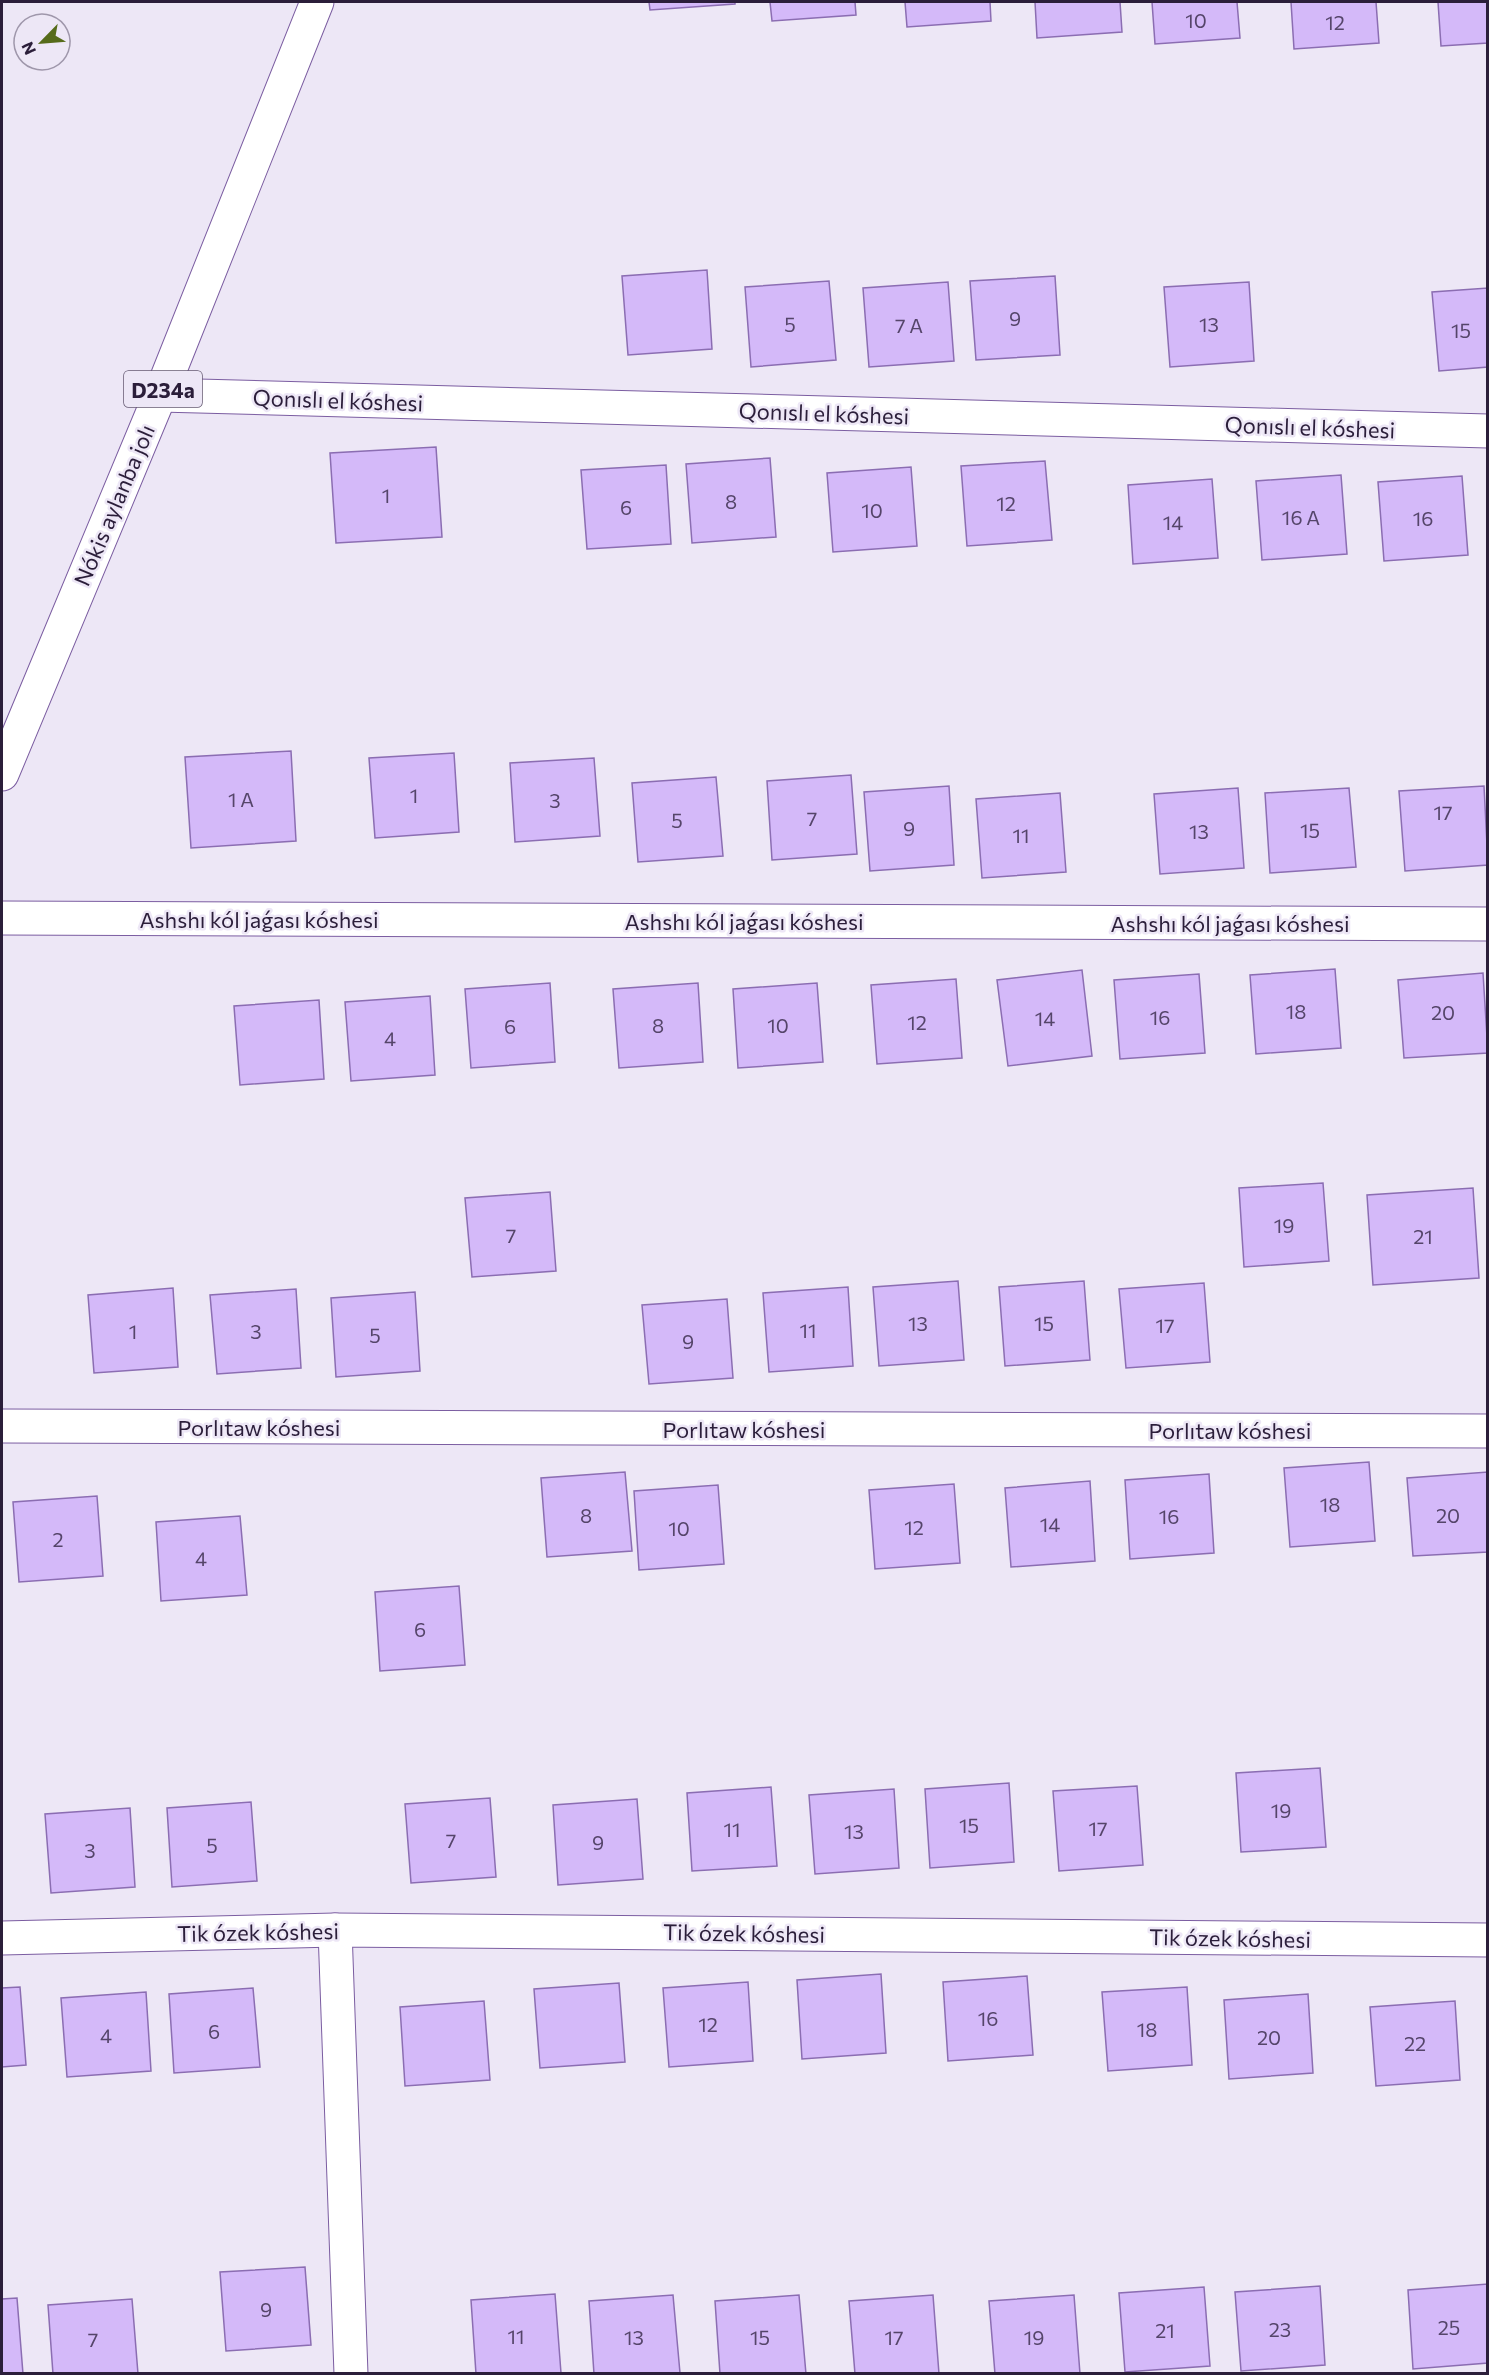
<svg xmlns="http://www.w3.org/2000/svg" width="1489" height="2375" viewBox="0 0 1489 2375" font-family="Commissioner,sans-serif">
<rect width="100%" height="100%" fill="#ede7f6"/>
<g fill="#d4b9f9" stroke="#8b6db2" stroke-width="1.5">
<path d="M649 2H735V4L650 10Z"/>
<path d="M770 2H855L856 15 772 21Z"/>
<path d="M905 2H990L991 21 907 27Z"/>
<path d="M1035 2H1120L1122 32 1037 38Z"/>
<path d="M1152 2H1237L1240 38 1155 44Z"/>
<path d="M1291 2H1376L1379 43 1294 49Z"/>
<path d="M1438 2H1488V43L1441 46Z"/>
<path d="M707 270 712 349 628 355 622 276Z"/>
<path d="M1055 276 1060 355 976 360 970 281Z"/>
<path d="M829 281 836 360 751 367 745 287Z"/>
<path d="M948 282 954 361 869 367 863 288Z"/>
<path d="M1249 282 1254 361 1170 367 1164 287Z"/>
<path d="M1488 288V367L1439 371 1432 292Z"/>
<path d="M436 447 442 537 336 543 330 453Z"/>
<path d="M770 458 776 537 692 543 686 464Z"/>
<path d="M1045 461 1052 540 967 546 961 466Z"/>
<path d="M666 465 671 544 587 549 581 470Z"/>
<path d="M911 467 917 546 833 552 827 473Z"/>
<path d="M1341 475 1347 554 1262 560 1256 481Z"/>
<path d="M1462 476 1468 555 1384 561 1378 482Z"/>
<path d="M1212 479 1218 558 1133 564 1128 485Z"/>
<path d="M291 751 296 841 191 848 185 757Z"/>
<path d="M454 753 459 832 375 838 369 758Z"/>
<path d="M594 758 600 836 515 842 510 763Z"/>
<path d="M851 775 857 854 772 860 767 781Z"/>
<path d="M716 777 723 856 638 862 632 783Z"/>
<path d="M949 786 954 865 870 871 864 792Z"/>
<path d="M1484 786 1488 865 1405 871 1399 791Z"/>
<path d="M1238 788 1244 868 1160 874 1154 794Z"/>
<path d="M1349 788 1356 867 1270 873 1265 793Z"/>
<path d="M1060 793 1066 872 982 878 976 799Z"/>
<path d="M1335 969 1341 1048 1256 1054 1250 975Z"/>
<path d="M1082 970 1092 1056 1008 1066 997 980Z"/>
<path d="M1483 973 1488 1053 1404 1058 1398 980Z"/>
<path d="M1199 974 1205 1053 1120 1059 1114 980Z"/>
<path d="M956 979 962 1058 877 1064 871 985Z"/>
<path d="M550 983 555 1062 471 1068 465 989Z"/>
<path d="M698 983 703 1062 619 1068 613 989Z"/>
<path d="M817 983 823 1062 738 1068 733 989Z"/>
<path d="M430 996 435 1075 351 1081 345 1002Z"/>
<path d="M319 1000 324 1079 240 1085 234 1006Z"/>
<path d="M1323 1183 1329 1261 1244 1267 1239 1188Z"/>
<path d="M1473 1188 1479 1278 1373 1285 1367 1195Z"/>
<path d="M550 1192 556 1271 472 1277 465 1198Z"/>
<path d="M958 1281 964 1360 879 1366 873 1287Z"/>
<path d="M1084 1281 1090 1360 1005 1366 999 1287Z"/>
<path d="M1204 1283 1210 1362 1126 1368 1119 1289Z"/>
<path d="M848 1287 853 1366 769 1372 763 1293Z"/>
<path d="M173 1288 178 1367 94 1373 88 1295Z"/>
<path d="M296 1289 301 1368 217 1374 210 1295Z"/>
<path d="M415 1292 420 1371 336 1377 331 1298Z"/>
<path d="M727 1299 733 1378 649 1384 642 1305Z"/>
<path d="M1369 1462 1375 1541 1290 1547 1284 1468Z"/>
<path d="M625 1472 632 1551 547 1557 541 1478Z"/>
<path d="M1488 1472V1552L1413 1556 1407 1478Z"/>
<path d="M1209 1474 1214 1553 1130 1559 1125 1480Z"/>
<path d="M1090 1481 1095 1561 1011 1567 1005 1488Z"/>
<path d="M954 1484 960 1563 875 1569 869 1490Z"/>
<path d="M718 1485 724 1564 639 1570 634 1491Z"/>
<path d="M97 1496 103 1576 19 1582 13 1502Z"/>
<path d="M240 1516 247 1595 161 1601 156 1522Z"/>
<path d="M459 1586 465 1665 380 1671 375 1592Z"/>
<path d="M1320 1768 1326 1847 1241 1852 1236 1773Z"/>
<path d="M1009 1783 1014 1862 930 1868 925 1789Z"/>
<path d="M1137 1786 1143 1865 1059 1871 1053 1791Z"/>
<path d="M771 1787 777 1866 692 1871 687 1793Z"/>
<path d="M894 1789 899 1868 815 1874 809 1795Z"/>
<path d="M490 1798 496 1877 411 1883 405 1804Z"/>
<path d="M637 1799 643 1879 558 1885 553 1805Z"/>
<path d="M251 1802 257 1881 172 1887 167 1808Z"/>
<path d="M130 1808 135 1887 51 1893 45 1814Z"/>
<path d="M881 1974 886 2053 802 2059 797 1980Z"/>
<path d="M1027 1976 1033 2055 948 2061 943 1982Z"/>
<path d="M748 1982 753 2061 669 2067 663 1988Z"/>
<path d="M619 1983 625 2062 540 2068 534 1989Z"/>
<path d="M20 1987 26 2065 2 2067V1988Z"/>
<path d="M1187 1987 1192 2065 1108 2071 1102 1992Z"/>
<path d="M253 1988 260 2067 174 2073 169 1994Z"/>
<path d="M146 1992 151 2071 67 2077 61 1998Z"/>
<path d="M1308 1994 1313 2073 1229 2079 1224 2000Z"/>
<path d="M484 2001 490 2080 405 2086 400 2007Z"/>
<path d="M1455 2001 1460 2080 1376 2086 1370 2007Z"/>
<path d="M305 2267 311 2345 226 2351 220 2272Z"/>
<path d="M1488 2284V2363L1413 2369 1408 2290Z"/>
<path d="M1320 2286 1325 2365 1241 2371 1235 2292Z"/>
<path d="M1204 2287 1210 2366 1125 2372 1119 2293Z"/>
<path d="M555 2294 561 2373 476 2374 471 2300Z"/>
<path d="M673 2295 680 2373 594 2374 589 2301Z"/>
<path d="M799 2295 806 2374H720L715 2301Z"/>
<path d="M933 2295 939 2374H855L849 2301Z"/>
<path d="M1074 2295 1080 2374H995L989 2301Z"/>
<path d="M17 2298 23 2374H2V2299Z"/>
<path d="M132 2299 138 2374H53L48 2305Z"/>
</g>
<g fill="none" stroke-linecap="round" stroke-linejoin="round">
<g stroke="#7b5da1" stroke-width="35">
<g id="street">
<path d="M160 395 1488 431"/>
<path d="M2 918 1488 924"/>
<path d="M2 1426 1488 1431"/>
<path d="M335 1930 351 2374"/>
<path d="M2 1938 335 1930 1488 1940"/>
</g>
</g>
<g stroke="#7b5da1" stroke-width="35">
<path id="primary" d="M2 774 160 395 317 2"/>
</g>
<use href="#street" stroke="#fff" stroke-width="33"/>
<use href="#primary" stroke="#fff" stroke-width="33"/>
</g>
<g text-anchor="middle" dominant-baseline="central" stroke-width="5" stroke-linejoin="round" paint-order="stroke">
<g font-size="20" fill="#55456a">
<text x="1196" y="20">10</text>
<text x="1335" y="22">12</text>
<text x="1015" y="318">9</text>
<text x="790" y="324">5</text>
<text x="1209" y="324">13</text>
<text x="909" y="325">7 А</text>
<text x="1461" y="330">15</text>
<text x="386" y="495">1</text>
<text x="731" y="501">8</text>
<text x="1006" y="503">12</text>
<text x="626" y="507">6</text>
<text x="872" y="510">10</text>
<text x="1301" y="517">16 А</text>
<text x="1423" y="518">16</text>
<text x="1173" y="522">14</text>
<text x="414" y="795">1</text>
<text x="241" y="799">1 А</text>
<text x="555" y="800">3</text>
<text x="1443" y="812">17</text>
<text x="812" y="818">7</text>
<text x="677" y="820">5</text>
<text x="909" y="828">9</text>
<text x="1310" y="830">15</text>
<text x="1199" y="831">13</text>
<text x="1021" y="835">11</text>
<text x="1296" y="1011">18</text>
<text x="1443" y="1012">20</text>
<text x="1160" y="1017">16</text>
<text x="1045" y="1018">14</text>
<text x="917" y="1022">12</text>
<text x="658" y="1025">8</text>
<text x="778" y="1025">10</text>
<text x="510" y="1026">6</text>
<text x="390" y="1038">4</text>
<text x="1284" y="1225">19</text>
<text x="511" y="1235">7</text>
<text x="1423" y="1236">21</text>
<text x="918" y="1323">13</text>
<text x="1044" y="1323">15</text>
<text x="1165" y="1325">17</text>
<text x="808" y="1330">11</text>
<text x="133" y="1331">1</text>
<text x="256" y="1331">3</text>
<text x="375" y="1335">5</text>
<text x="688" y="1341">9</text>
<text x="1330" y="1504">18</text>
<text x="586" y="1515">8</text>
<text x="1448" y="1515">20</text>
<text x="1169" y="1516">16</text>
<text x="1050" y="1524">14</text>
<text x="914" y="1527">12</text>
<text x="679" y="1528">10</text>
<text x="58" y="1539">2</text>
<text x="201" y="1558">4</text>
<text x="420" y="1629">6</text>
<text x="1281" y="1810">19</text>
<text x="969" y="1825">15</text>
<text x="1098" y="1828">17</text>
<text x="732" y="1829">11</text>
<text x="854" y="1831">13</text>
<text x="451" y="1840">7</text>
<text x="598" y="1842">9</text>
<text x="212" y="1845">5</text>
<text x="90" y="1850">3</text>
<text x="988" y="2018">16</text>
<text x="708" y="2024">12</text>
<text x="1147" y="2029">18</text>
<text x="214" y="2031">6</text>
<text x="106" y="2035">4</text>
<text x="1269" y="2037">20</text>
<text x="1415" y="2043">22</text>
<text x="266" y="2309">9</text>
<text x="1449" y="2327">25</text>
<text x="1280" y="2329">23</text>
<text x="1165" y="2330">21</text>
<text x="516" y="2336">11</text>
<text x="634" y="2337">13</text>
<text x="760" y="2337">15</text>
<text x="894" y="2337">17</text>
<text x="1034" y="2337">19</text>
<text x="93" y="2339">7</text>
</g>
<rect fill="#ede7f6" stroke="#655a72" stroke-width="1.5" x="124" y="371" width="78" height="36" rx="4.5"/>
<g font-size="21" font-weight="bold" fill="#2b1e3a">
<text x="163" y="389">D234a</text>
</g>
<g font-size="22" fill="#2b1e3a" stroke="#ede7f6">
<text transform="translate(338 400) rotate(2)">Qonıslı el kóshesi</text>
<text transform="translate(824 413) rotate(2)">Qonıslı el kóshesi</text>
<text transform="translate(1310 427) rotate(2)">Qonıslı el kóshesi</text>
<text transform="translate(114 505) rotate(-67)">Nókis aylanba jolı</text>
<text x="259" y="919">Ashshı kól jaǵası kóshesi</text>
<text x="744" y="921">Ashshı kól jaǵası kóshesi</text>
<text x="1230" y="923">Ashshı kól jaǵası kóshesi</text>
<text x="259" y="1427">Porlıtaw kóshesi</text>
<text x="744" y="1429">Porlıtaw kóshesi</text>
<text x="1230" y="1430">Porlıtaw kóshesi</text>
<text transform="translate(258 1932) rotate(-1)">Tik ózek kóshesi</text>
<text transform="translate(744 1933) rotate(1)">Tik ózek kóshesi</text>
<text transform="translate(1230 1938) rotate(1)">Tik ózek kóshesi</text>
</g>
</g>
<rect width="1489" height="2375" fill="none" stroke="#2b1e3a" stroke-width="6"/>
<g transform="translate(42 42) rotate(245)"><circle r="28" fill="#ede7f6" stroke="#9f97ab" stroke-width="1.5"/>
<path d="M0-4.5L10 22L0 15L-10 22Z" fill="#566b1a"/>
<text y="-9" font-size="16" font-weight="bold" text-anchor="middle" fill="#2b1e3a">N</text>
</g>
</svg>
